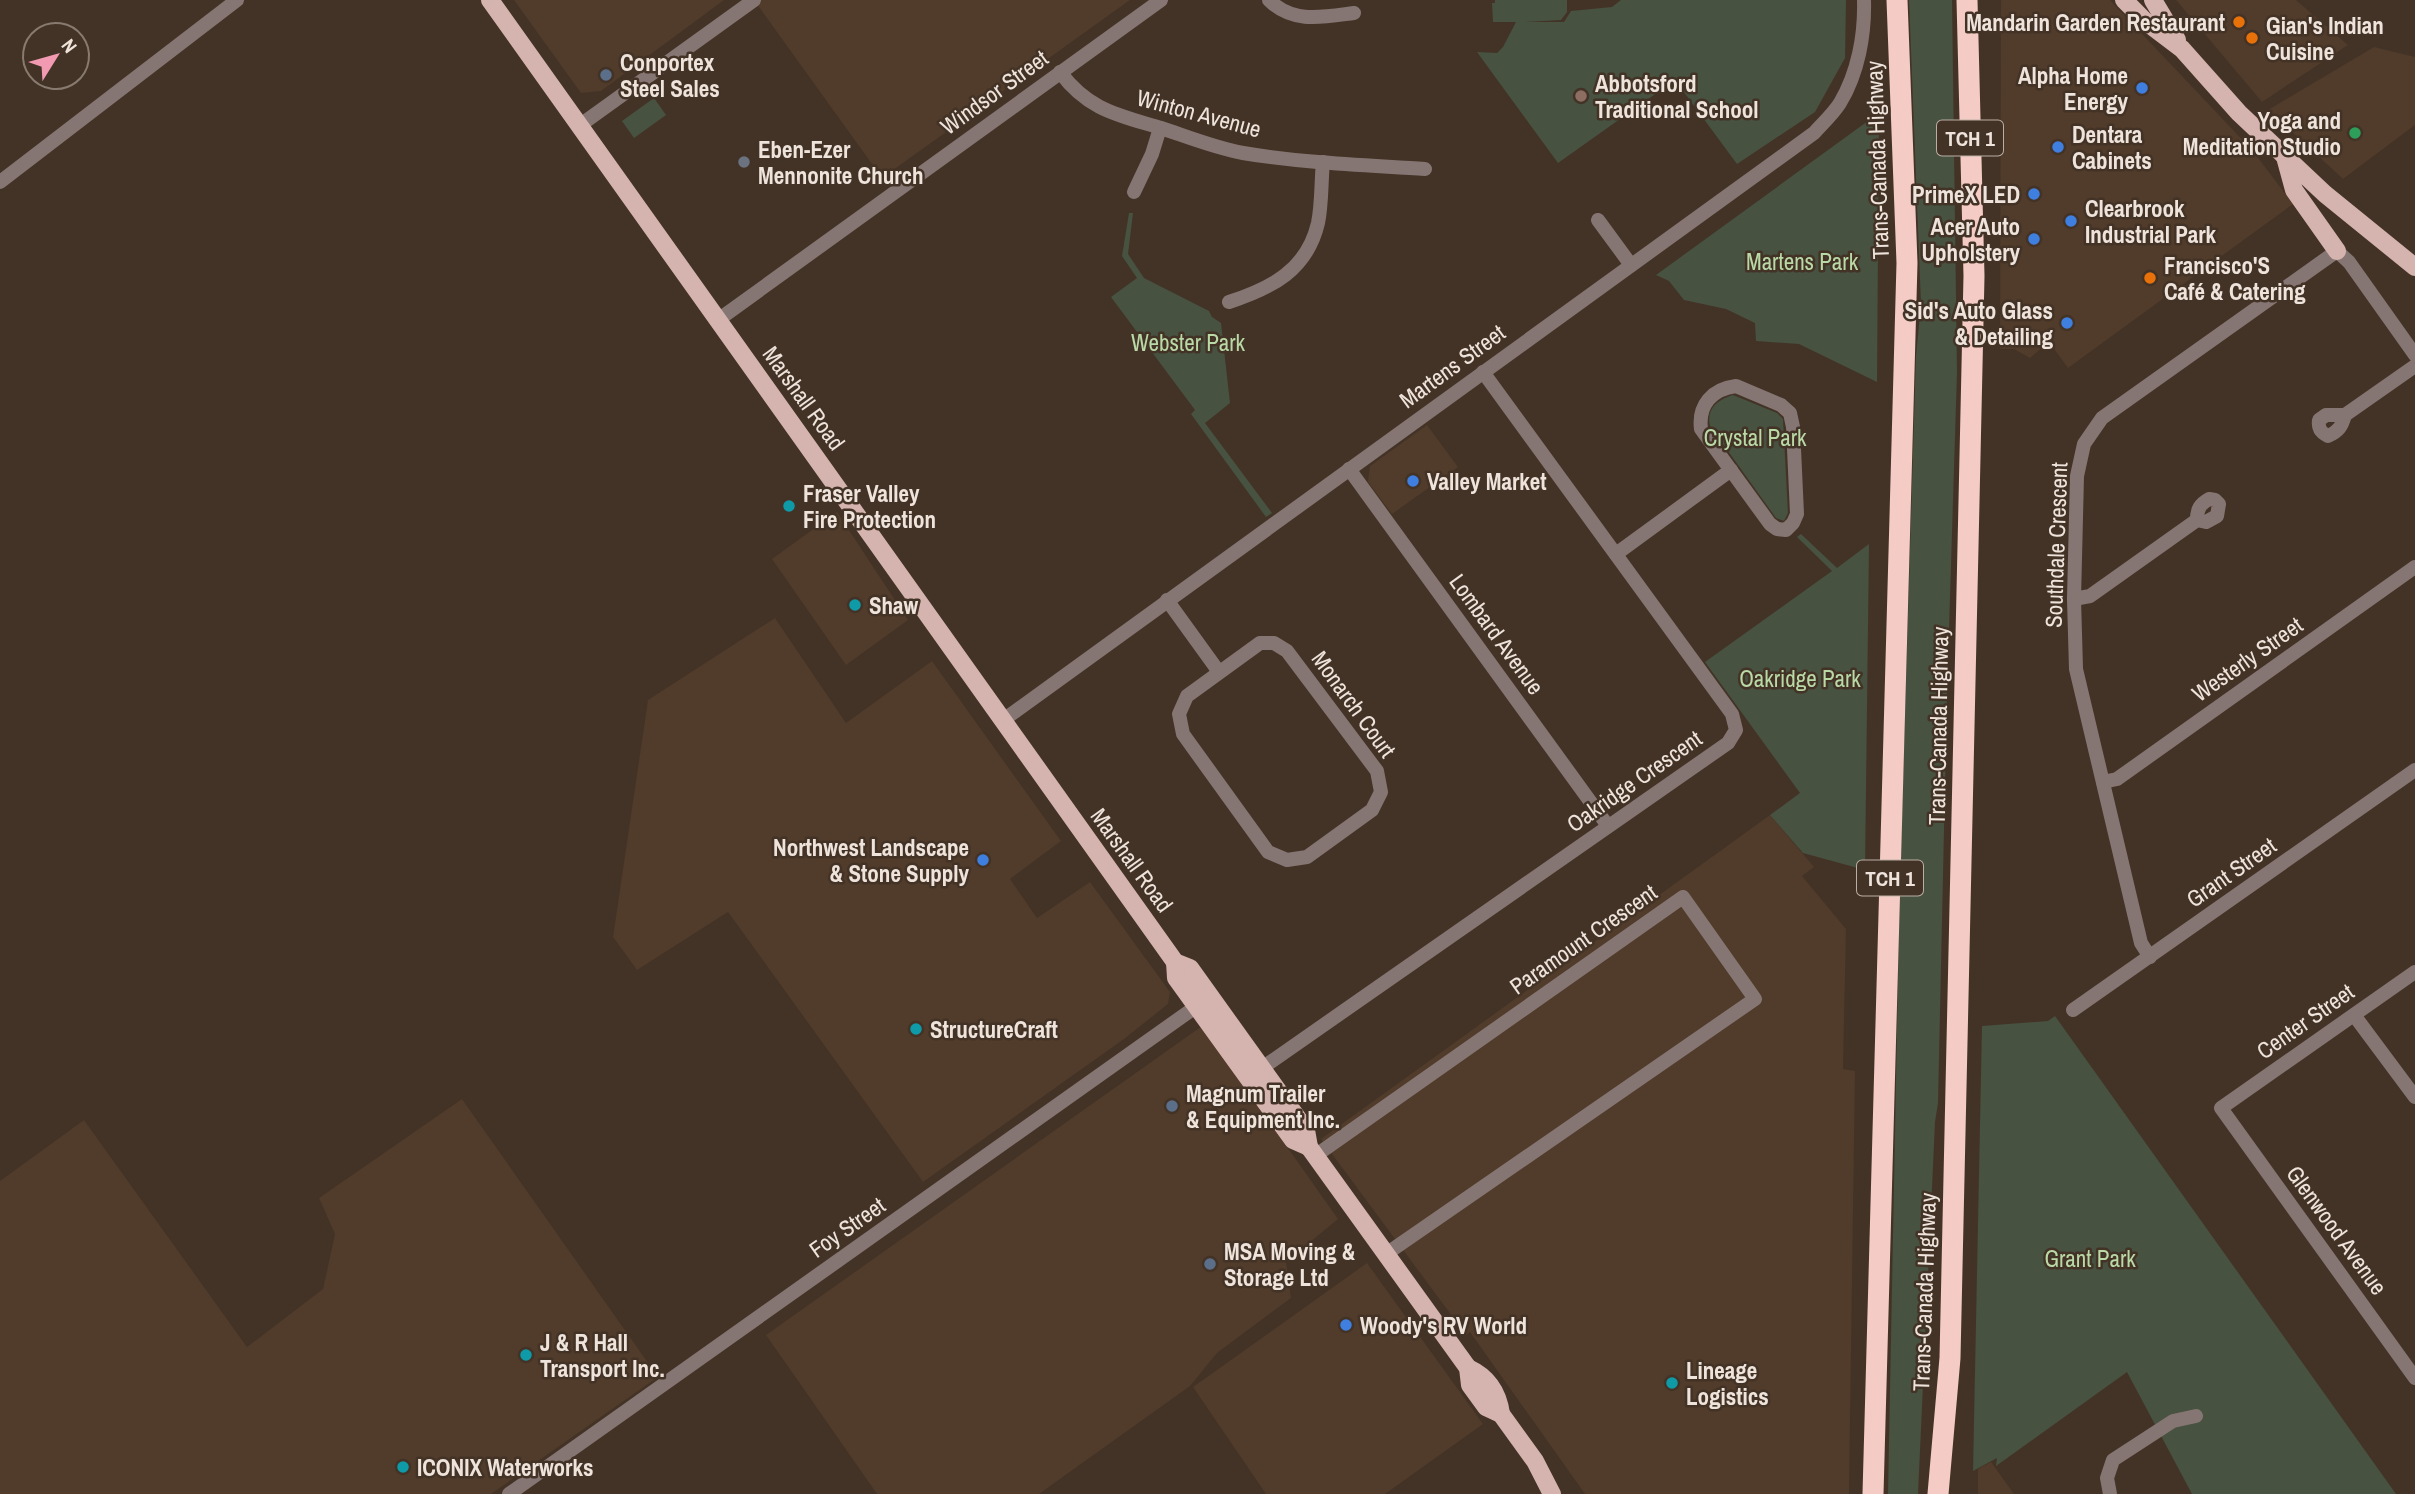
<svg xmlns="http://www.w3.org/2000/svg" width="2415" height="1494" viewBox="0 0 2415 1494" font-family="'Archivo Narrow',sans-serif">
<rect width="100%" height="100%" fill="#433326"/>
<g fill="#513b2a">
<path d="M514 0H724L601 91 581 93Z"/>
<path d="M754 0H1130L882 178Z"/>
<path d="M2001 0H2110L2253 151 2293 204 2068 368 2049 342 2030 358 2014 349H2000Z"/>
<path d="M2176 0H2296L2348 45 2262 102Z"/>
<path d="M2374 47 2415 57V125L2343 179 2268 110Z"/>
<path d="M1427 425 1458 467 1392 514 1368 482 1370 466Z"/>
<path d="M837 512 908 620 846 665 772 559Z"/>
<path d="M775 618 846 723 932 661 1061 841 1010 879 1037 918 1090 882 1170 992 1168 1004 1124 1039 923 1182 728 912 637 970 613 937 648 700Z"/>
<path d="M1770 815 1814 867 1802 876 1846 929 1843 1069 1855 1071 1849 1494H1585L1470 1332 1466 1335 1321 1139Z"/>
<path d="M1202 1026 1338 1219 1286 1262 1291 1298 1217 1353 1190 1386 1039 1494H877L766 1335Z"/>
<path d="M462 1099 658 1377 491 1494H0V1181L84 1120 247 1347 323 1289 335 1234 319 1198Z"/>
<path d="M1367 1263 1483 1424 1385 1494H1266L1193 1387Z"/>
<path d="M1991 1462 2014 1494H1978V1469Z"/>
</g>
<g fill="#475240">
<path d="M1495 0H1567V12L1561 20 1525 22H1564L1571 11 1612 7 1621 0H1846L1845 58 1815 112 1737 164 1675 80 1558 163 1477 52 1497 53 1503 47 1516 22H1493L1492 3H1495Z"/>
<path d="M1909 0H1952L1957 372 1947 694 1938 1103 1935 1122 1918 1494H1888L1900 876 1916 356 1921 304Z"/>
<path d="M654 98 666 115 634 138 622 121Z"/>
<path d="M1879 113 1877 382 1799 344 1756 341 1755 323 1726 309 1684 300 1669 281 1656 275Z"/>
<path d="M1129 213H1133L1128 254 1144 278 1209 311 1212 317 1221 323 1230 403 1205 423 1272 513 1266 517 1191 414 1195 410 1111 297 1137 278 1122 256Z"/>
<path d="M1733 395 1777 413 1783 419 1788 513 1784 521 1776 518 1710 426C1706 409 1717 400 1733 395Z"/>
<path d="M1801 534 1837 568 1869 544 1865 870 1803 853 1770 815 1800 793 1705 662 1832 571 1797 537Z"/>
<path d="M2055 1016 2396 1494H2192L2127 1372 1996 1466 1997 1458 1973 1471 1982 1026 2048 1021Z"/>
</g>
<g fill="none" stroke-linecap="round" stroke-linejoin="round">
<g stroke="#867673" stroke-width="14">
<path d="M1269 0C1293 24 1323 17 1354 13"/>
<path d="M1060 72C1088 110 1118 115 1161 128 1188 137 1215 148 1243 153 1302 163 1364 165 1425 169"/>
<path d="M579 126 754 0"/>
<path d="M0 182 237 0"/>
<path d="M1134 192 1152 154 1160 128"/>
<path d="M1598 220 1631 265"/>
<path d="M1229 302C1272 288 1307 270 1318 223 1322 204 1321 182 1323 162"/>
<path d="M718 320 1161 0"/>
<path d="M1736 386 1781 405 1790 413 1793 427 1797 514 1793 523 1786 530 1777 529 1770 524 1701 429C1698 405 1712 389 1736 386Z"/>
<path d="M2345 415H2326L2319 420C2318 428 2320 432 2328 436 2339 431 2342 426 2345 415L2415 366"/>
<path d="M1349 469 1608 826"/>
<path d="M2209 499 2215 500 2219 504 2217 516 2206 522 2197 520C2197 509 2200 504 2209 499Z"/>
<path d="M1616 554 1731 470"/>
<path d="M2074 599 2090 596 2197 520"/>
<path d="M1167 600 1219 672"/>
<path d="M1260 643H1274L1287 651 1377 771 1381 792 1372 810 1307 857 1287 860 1268 852 1183 734 1179 714 1187 696Z"/>
<path d="M1002 721 1814 133C1823 123 1833 114 1840 103 1858 73 1865 35 1864 0"/>
<path d="M2103 782 2117 779 2415 567"/>
<path d="M2150 957 2141 943 2076 669 2074 599 2077 476 2084 444 2102 418 2337 251 2349 262 2415 355"/>
<path d="M2415 972 2221 1108 2415 1378"/>
<path d="M2073 1010 2415 770"/>
<path d="M2354 1015 2415 1097"/>
<path d="M1262 1068 1728 743 1736 730 1732 714 1483 372"/>
<path d="M1315 1156 1683 897 1755 999 1386 1254"/>
<path d="M509 1494 1204 1001"/>
<path d="M2110 1494 2107 1478 2113 1460 2173 1421 2196 1416"/>
</g>
<g stroke="#d5b3ae" stroke-width="18">
<path d="M490 0 1175 962 1190 968 1306 1130 1309 1147 1468 1368 1470 1385 1486 1407 1501 1414 1535 1461 1552 1494"/>
<path d="M2124 0 2145 21 2182 49 2239 113 2325 194 2415 267"/>
<path d="M2153 0 2177 40"/>
<path d="M2285 157 2294 190 2337 251"/>
<path d="M1175 962 1176 978 1293 1140 1309 1147"/>
<path d="M1468 1368C1488 1377 1498 1392 1501 1414"/>
</g>
<g stroke="#f4ccc5" stroke-width="21">
<path d="M1873 1494 1907 263 1897 0"/>
<path d="M1938 1494 1950 1358 1974 276 1967 0"/>
</g>
</g>
<g fill="#e8710a" stroke="#433326" stroke-width="2.5">
<circle cx="2239" cy="22" r="7"/>
<circle cx="2252" cy="38" r="7"/>
<circle cx="2150" cy="278" r="7"/>
</g>
<g fill="#5c6f8a" stroke="#433326" stroke-width="2.5">
<circle cx="606" cy="75" r="7"/>
<circle cx="1172" cy="1106" r="7"/>
<circle cx="1210" cy="1264" r="7"/>
</g>
<g fill="#3f7fe0" stroke="#433326" stroke-width="2.5">
<circle cx="2142" cy="88" r="7"/>
<circle cx="2058" cy="147" r="7"/>
<circle cx="2034" cy="194" r="7"/>
<circle cx="2071" cy="221" r="7"/>
<circle cx="2034" cy="239" r="7"/>
<circle cx="2067" cy="323" r="7"/>
<circle cx="1413" cy="481" r="7"/>
<circle cx="983" cy="860" r="7"/>
<circle cx="1346" cy="1325" r="7"/>
</g>
<circle fill="#8d6e63" stroke="#433326" stroke-width="2.5" cx="1581" cy="96" r="7"/>
<circle fill="#2e9e5b" stroke="#433326" stroke-width="2.5" cx="2355" cy="133" r="7"/>
<circle fill="#6b7280" stroke="#433326" stroke-width="2.5" cx="744" cy="162" r="7"/>
<g fill="#0f9aa8" stroke="#433326" stroke-width="2.5">
<circle cx="789" cy="506" r="7"/>
<circle cx="855" cy="605" r="7"/>
<circle cx="916" cy="1029" r="7"/>
<circle cx="526" cy="1355" r="7"/>
<circle cx="1672" cy="1383" r="7"/>
<circle cx="403" cy="1467" r="7"/>
</g>
<g text-anchor="middle" dominant-baseline="central" stroke-width="5" stroke-linejoin="round" paint-order="stroke">
<g fill="#433326" stroke="#bbafa5" stroke-width="2">
<rect x="1937" y="120.5" width="66" height="35" rx="5"/>
<rect x="1857" y="860.5" width="66" height="35" rx="5"/>
</g>
<g font-size="21" font-weight="bold" fill="#efe4dc">
<text x="1970" y="138">TCH 1</text>
<text x="1890" y="878">TCH 1</text>
</g>
<g font-size="23" font-weight="bold" fill="#efe4dc" stroke="#433326" text-anchor="start">
<text x="2225" y="22" text-anchor="end">Mandarin Garden Restaurant</text>
<text x="2266" y="25">Gian's Indian<tspan x="2266" dy="26">Cuisine</tspan></text>
<text x="620" y="62">Conportex<tspan x="620" dy="26">Steel Sales</tspan></text>
<text x="2128" y="75" text-anchor="end">Alpha Home<tspan x="2128" dy="26">Energy</tspan></text>
<text x="1595" y="83">Abbotsford<tspan x="1595" dy="26">Traditional School</tspan></text>
<text x="2341" y="120" text-anchor="end">Yoga and<tspan x="2341" dy="26">Meditation Studio</tspan></text>
<text x="2072" y="134">Dentara<tspan x="2072" dy="26">Cabinets</tspan></text>
<text x="758" y="149">Eben-Ezer<tspan x="758" dy="26">Mennonite Church</tspan></text>
<text x="2020" y="194" text-anchor="end">PrimeX LED</text>
<text x="2085" y="208">Clearbrook<tspan x="2085" dy="26">Industrial Park</tspan></text>
<text x="2020" y="226" text-anchor="end">Acer Auto<tspan x="2020" dy="26">Upholstery</tspan></text>
<text x="2164" y="265">Francisco'S<tspan x="2164" dy="26">Café &amp; Catering</tspan></text>
<text x="2053" y="310" text-anchor="end">Sid's Auto Glass<tspan x="2053" dy="26">&amp; Detailing</tspan></text>
<text x="1427" y="481">Valley Market</text>
<text x="803" y="493">Fraser Valley<tspan x="803" dy="26">Fire Protection</tspan></text>
<text x="869" y="605">Shaw</text>
<text x="969" y="847" text-anchor="end">Northwest Landscape<tspan x="969" dy="26">&amp; Stone Supply</tspan></text>
<text x="930" y="1029">StructureCraft</text>
<text x="1186" y="1093">Magnum Trailer<tspan x="1186" dy="26">&amp; Equipment Inc.</tspan></text>
<text x="1224" y="1251">MSA Moving &amp;<tspan x="1224" dy="26">Storage Ltd</tspan></text>
<text x="1360" y="1325">Woody's RV World</text>
<text x="540" y="1342">J &amp; R Hall<tspan x="540" dy="26">Transport Inc.</tspan></text>
<text x="1686" y="1370">Lineage<tspan x="1686" dy="26">Logistics</tspan></text>
<text x="417" y="1467">ICONIX Waterworks</text>
</g>
<g font-size="23" fill="#efe4dc" stroke="#433326">
<text transform="translate(994 92) rotate(-36)">Windsor Street</text>
<text transform="translate(1199 113) rotate(15)">Winton Avenue</text>
<text transform="translate(1877 160) rotate(-92)">Trans-Canada Highway</text>
<text transform="translate(1452 366) rotate(-36)">Martens Street</text>
<text transform="translate(804 398) rotate(54)">Marshall Road</text>
<text transform="translate(2056 545) rotate(-88)">Southdale Crescent</text>
<text transform="translate(1497 634) rotate(54)">Lombard Avenue</text>
<text transform="translate(2247 659) rotate(-35)">Westerly Street</text>
<text transform="translate(1354 704) rotate(54)">Monarch Court</text>
<text transform="translate(1938 726) rotate(-89)">Trans-Canada Highway</text>
<text transform="translate(1634 781) rotate(-35)">Oakridge Crescent</text>
<text transform="translate(1132 860) rotate(54)">Marshall Road</text>
<text transform="translate(2231 872) rotate(-35)">Grant Street</text>
<text transform="translate(1583 939) rotate(-35)">Paramount Crescent</text>
<text transform="translate(2305 1021) rotate(-35)">Center Street</text>
<text transform="translate(847 1227) rotate(-35)">Foy Street</text>
<text transform="translate(2337 1230) rotate(54)">Glenwood Avenue</text>
<text transform="translate(1924 1292) rotate(-88)">Trans-Canada Highway</text>
</g>
<g font-size="23" fill="#b9d9a6" stroke="#433326">
<text x="1802" y="261">Martens Park</text>
<text x="1188" y="342">Webster Park</text>
<text x="1755" y="437">Crystal Park</text>
<text x="1800" y="678">Oakridge Park</text>
<text x="2090" y="1258">Grant Park</text>
</g>
</g>
<g transform="translate(56 56) rotate(53)"><circle r="33" fill="#433326" stroke="#887a6f" stroke-width="2"/>
<path d="M0-5L12 26L0 18L-12 26Z" fill="#f19ab2"/>
<text y="-10" font-size="19" font-weight="bold" text-anchor="middle" fill="#efe4dc">N</text>
</g>
</svg>
